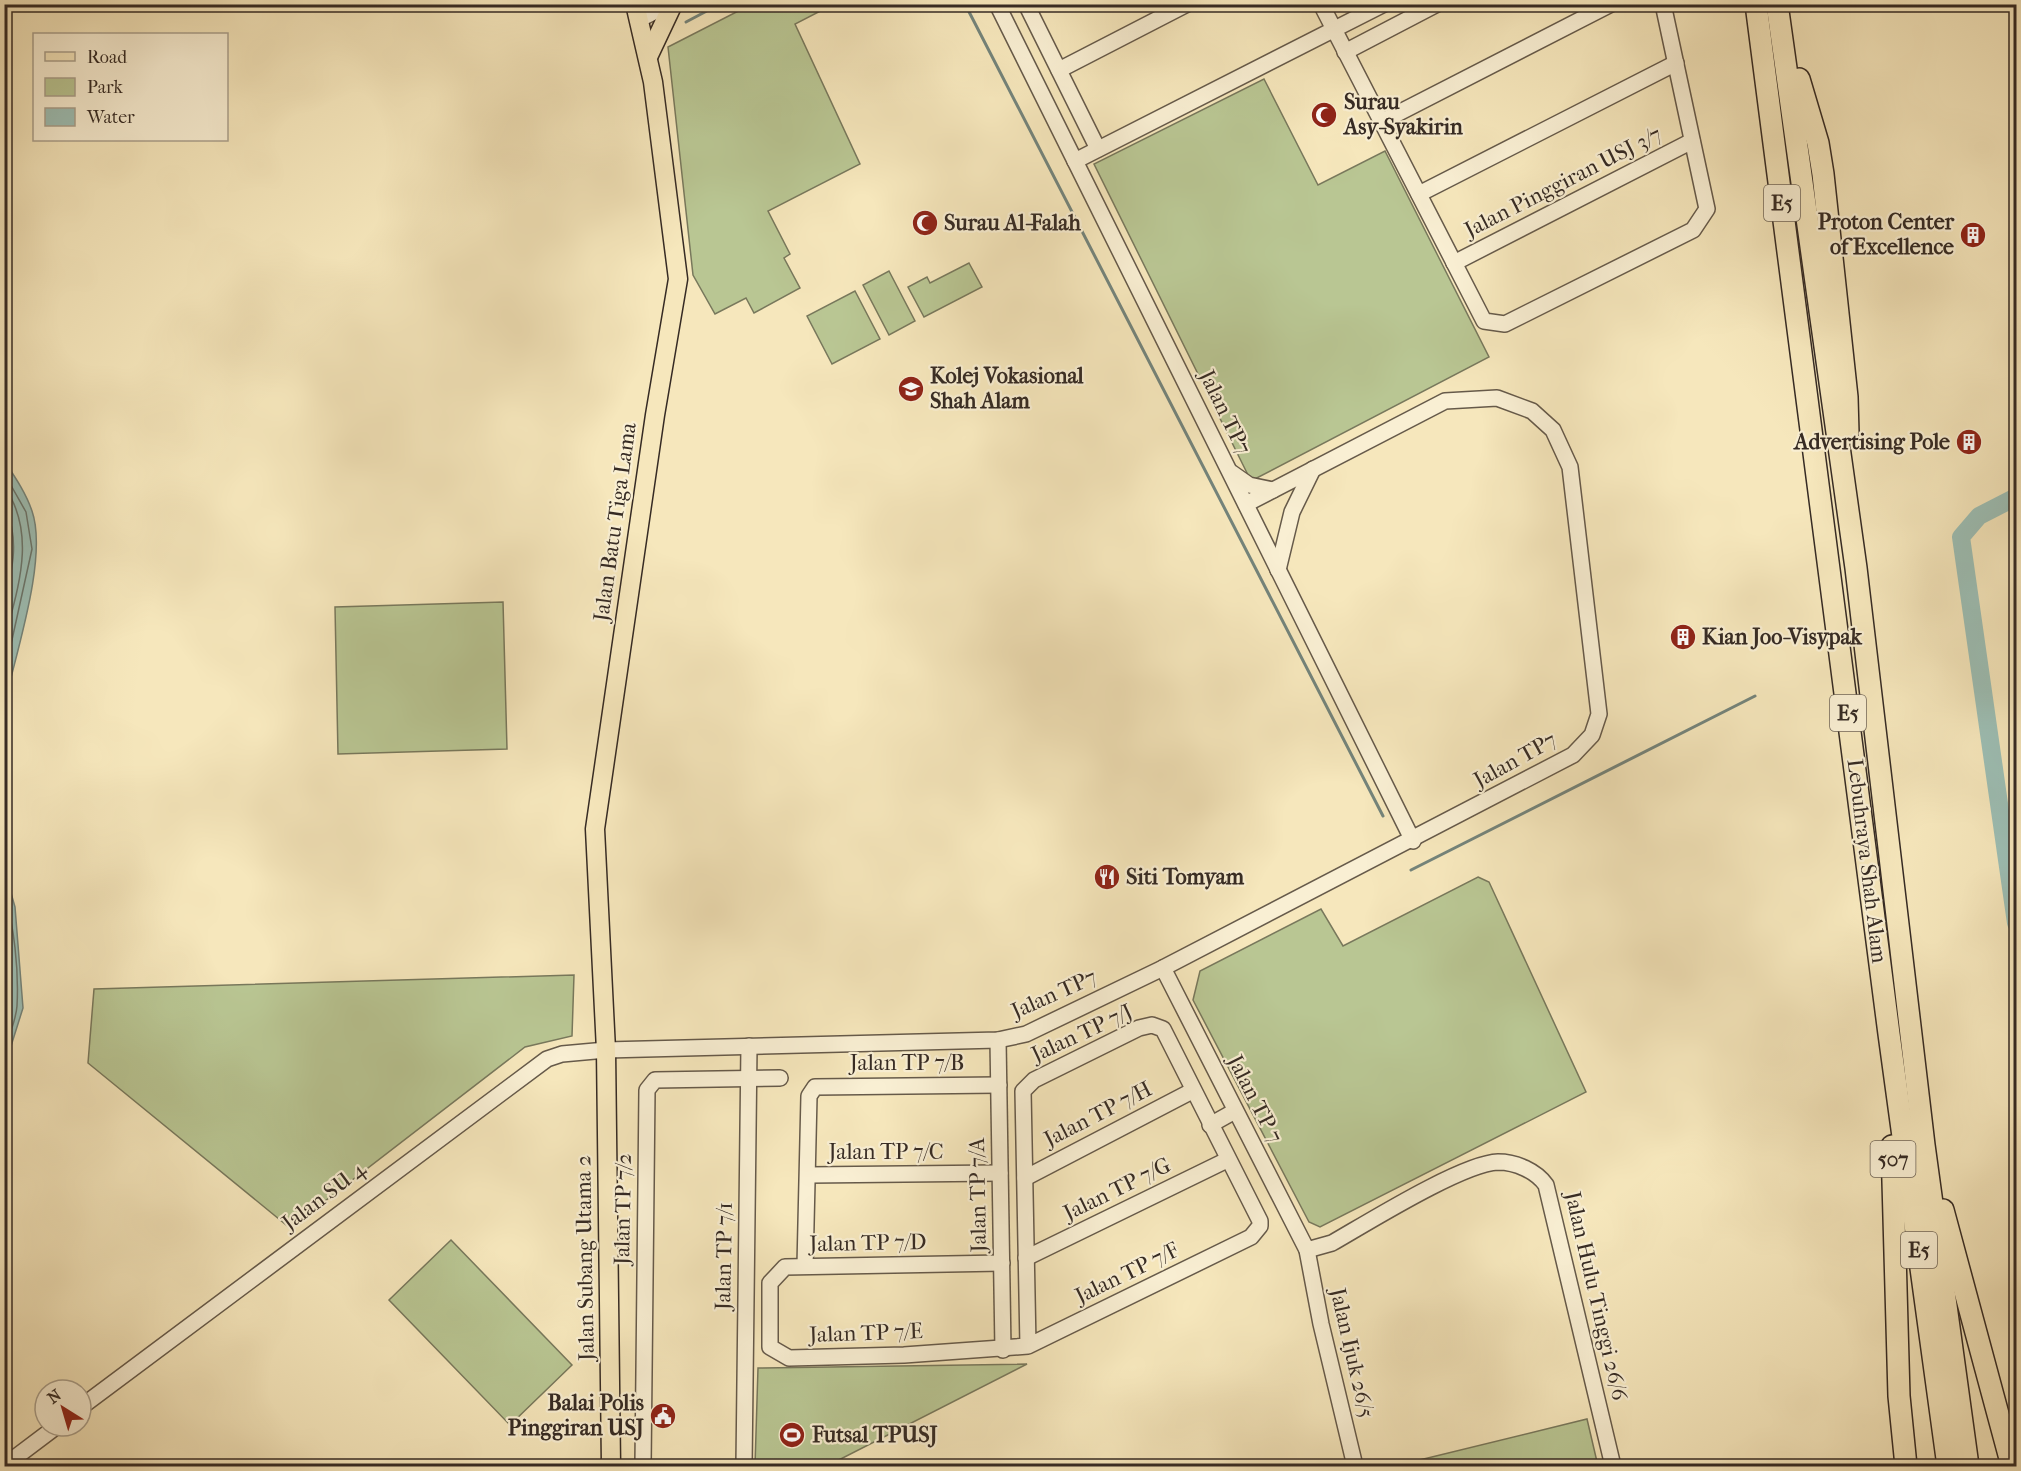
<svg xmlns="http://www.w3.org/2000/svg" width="2021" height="1471" viewBox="0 0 2021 1471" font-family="'IM FELL French Canon',serif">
<rect width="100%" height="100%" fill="#f6e7bc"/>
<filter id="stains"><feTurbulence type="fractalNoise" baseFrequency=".00333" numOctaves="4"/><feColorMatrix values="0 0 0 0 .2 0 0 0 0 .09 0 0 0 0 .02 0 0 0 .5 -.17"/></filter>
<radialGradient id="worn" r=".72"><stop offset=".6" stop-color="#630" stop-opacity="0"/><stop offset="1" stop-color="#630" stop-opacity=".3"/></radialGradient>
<g fill="#b9c693" stroke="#78785c" stroke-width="1.5">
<path d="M750 5H832L795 24 860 164 768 211 790 254 784 258 800 288 754 313 746 298 715 314 693 275 668 47Z"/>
<path d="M1264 79 1318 185 1385 151 1489 357 1251 481 1094 164Z"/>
<path d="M969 263 982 287 924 317 908 287 927 277 930 283Z"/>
<path d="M889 271 915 321 889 335 863 285Z"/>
<path d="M855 291 880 339 832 364 807 316Z"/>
<path d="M503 602 507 749 338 754 335 607Z"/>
<path d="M1478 877 1489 882 1586 1092 1320 1227 1309 1222 1193 1000 1200 971 1321 909 1343 946Z"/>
<path d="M574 975 572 1036 525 1047 290 1228 88 1063 94 989Z"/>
<path d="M451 1240 572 1365 510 1425 389 1300Z"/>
<path d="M1027 1364 827 1466H755L758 1368Z"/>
<path d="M1587 1419 1598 1466H1395Z"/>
</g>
<g fill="#9dbfb5" stroke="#74847b" stroke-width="1.5">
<path d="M5 462C15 477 26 493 32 511 48 557 16 653 5 702Z"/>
<path d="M4 869 15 907 23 1008 5 1065Z"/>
</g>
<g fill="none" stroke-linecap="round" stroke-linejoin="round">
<g stroke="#6a756c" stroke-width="1.5">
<path d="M4 473 26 512 32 549 4 676"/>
<path d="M4 486C38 535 17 590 4 642"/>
<path d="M4 504C20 538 13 568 4 603"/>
<path d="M4 891C14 926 19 969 17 1006 16 1020 9 1037 4 1050"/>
<path d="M4 933 9 1006 4 1024"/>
</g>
<g stroke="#74847b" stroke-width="3">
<path d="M965 4 1383 816"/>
<path d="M686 22 720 4"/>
<path d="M1411 870 1755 696"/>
</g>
<path stroke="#9dbfb5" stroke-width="18" d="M2016 497 1979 516 1961 537 2016 923"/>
<g stroke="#665a4a" stroke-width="18">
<g id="minor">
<path d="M997 4 1413 841"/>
<path d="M1026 4 1098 149"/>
<path d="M1321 4 1484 321 1505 324 1693 230 1707 209 1663 4"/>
<path d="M640 19 669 4"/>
<path d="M1345 52 1437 4"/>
<path d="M1059 70 1187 4"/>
<path d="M1381 122 1611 4"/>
<path d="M1075 161 1384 4"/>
<path d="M1419 194 1676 63"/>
<path d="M1454 263 1692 141"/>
<path d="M1232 473 1249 485 1273 490"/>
<path d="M1278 570 1292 512 1313 469"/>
<path d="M1163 968 1307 1250 1321 1324 1355 1466"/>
<path d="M998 1040 1003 1350"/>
<path d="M1210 1125 1235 1111"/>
<path d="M809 1175 1000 1173"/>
<path d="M1025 1178 1192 1091"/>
<path d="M1307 1250 1332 1243C1367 1223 1463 1163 1498 1162 1516 1162 1536 1171 1546 1185L1613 1466"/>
<path d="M1026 1258 1227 1160"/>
<path d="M1002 1263 785 1267 770 1283V1347L789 1358 904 1355 1028 1346 1251 1237 1260 1226V1221L1163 1029 1152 1025 1139 1028 1034 1080 1023 1091 1028 1346"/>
<path d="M805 1266 809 1096 815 1087 999 1085"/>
<path d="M81 1407 547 1059 562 1054 606 1050 998 1040 1026 1034 1163 968 1573 755 1592 735 1599 714 1570 467 1553 430 1532 411 1497 398 1445 401 1246 504"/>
<path d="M4 1466 57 1426"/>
<path d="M643 1466 647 1090 655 1080 780 1078"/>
<path d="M744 1466 749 1046"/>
</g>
</g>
<g stroke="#362b24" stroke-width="21">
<g id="major">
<path d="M648 57 673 4"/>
<path d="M611 1466 606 1050 595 829 655 415 678 279 653 82 635 4"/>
</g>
</g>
<g stroke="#362b24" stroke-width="24">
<g id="highway">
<path d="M1756 4 1889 1034 1948 1466"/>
<path d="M1777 4 1856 568 1924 1145 1968 1466"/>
<path d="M1799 79 1818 143 1823 174 1847 397 1848 433"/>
<path d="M1892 1146 1899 1396 1906 1466"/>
<path d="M1943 1210 2012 1466"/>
</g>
</g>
<use href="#minor" stroke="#f9efd3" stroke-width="15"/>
<use href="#major" stroke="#f6e7bc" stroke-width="18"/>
<use href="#highway" stroke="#f6e7bc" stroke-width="21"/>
</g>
<defs>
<g id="mosque-disc" transform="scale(1.35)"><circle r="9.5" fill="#8f2418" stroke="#f9efd3"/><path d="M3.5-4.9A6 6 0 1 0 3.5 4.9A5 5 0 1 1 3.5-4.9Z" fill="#fff"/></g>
<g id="building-disc" transform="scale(1.35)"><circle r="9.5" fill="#8f2418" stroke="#f9efd3"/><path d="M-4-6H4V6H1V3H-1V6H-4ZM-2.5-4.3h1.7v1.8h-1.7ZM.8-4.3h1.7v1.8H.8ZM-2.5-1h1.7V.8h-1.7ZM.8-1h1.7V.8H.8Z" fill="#fff"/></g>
<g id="school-disc" transform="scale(1.35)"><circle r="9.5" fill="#8f2418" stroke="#f9efd3"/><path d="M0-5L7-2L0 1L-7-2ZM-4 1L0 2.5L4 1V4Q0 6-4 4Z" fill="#fff"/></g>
<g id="restaurant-disc" transform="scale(1.35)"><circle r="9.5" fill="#8f2418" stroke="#f9efd3"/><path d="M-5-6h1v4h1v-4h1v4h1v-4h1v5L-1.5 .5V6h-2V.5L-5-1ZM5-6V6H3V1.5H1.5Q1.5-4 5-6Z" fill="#fff"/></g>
<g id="civic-disc" transform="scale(1.35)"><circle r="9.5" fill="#8f2418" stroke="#f9efd3"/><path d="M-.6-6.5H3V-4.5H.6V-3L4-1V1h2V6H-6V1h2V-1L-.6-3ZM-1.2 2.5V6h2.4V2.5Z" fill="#fff"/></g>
<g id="stadium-disc" transform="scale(1.35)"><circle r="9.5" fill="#8f2418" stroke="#f9efd3"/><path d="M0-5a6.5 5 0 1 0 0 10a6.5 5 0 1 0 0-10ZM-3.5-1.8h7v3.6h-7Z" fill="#fff"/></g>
</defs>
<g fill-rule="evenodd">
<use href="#mosque-disc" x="1324" y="115"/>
<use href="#mosque-disc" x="925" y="223"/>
<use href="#building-disc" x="1973" y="235"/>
<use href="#school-disc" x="911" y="389"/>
<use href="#building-disc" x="1969" y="442"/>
<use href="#building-disc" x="1683" y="637"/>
<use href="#restaurant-disc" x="1107" y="877"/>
<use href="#civic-disc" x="663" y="1416"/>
<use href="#stadium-disc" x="792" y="1435"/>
</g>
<g text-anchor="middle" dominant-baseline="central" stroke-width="4.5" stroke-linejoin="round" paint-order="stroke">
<g fill="#f9efd3" stroke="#706658" stroke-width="1.5">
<rect x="1764" y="185" width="36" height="36" rx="4.5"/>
<rect x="1830" y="695" width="36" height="36" rx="4.5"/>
<rect x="1870.5" y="1141" width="45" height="36" rx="4.5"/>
<rect x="1901" y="1232" width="36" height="36" rx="4.5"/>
</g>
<g font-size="21" font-weight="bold" fill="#362b24">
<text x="1782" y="203">E5</text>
<text x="1848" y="713">E5</text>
<text x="1893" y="1159">507</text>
<text x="1919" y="1250">E5</text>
</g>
<g font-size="22" font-weight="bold" fill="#362b24" stroke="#f9efd3" text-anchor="start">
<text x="1344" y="102">Surau<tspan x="1344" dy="25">Asy-Syakirin</tspan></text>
<text x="1954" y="222" text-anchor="end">Proton Center<tspan x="1954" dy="25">of Excellence</tspan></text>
<text x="944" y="223">Surau Al-Falah</text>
<text x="930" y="376">Kolej Vokasional<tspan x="930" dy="25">Shah Alam</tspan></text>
<text x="1950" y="442" text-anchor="end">Advertising Pole</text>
<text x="1702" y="637">Kian Joo-Visypak</text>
<text x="1126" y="877">Siti Tomyam</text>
<text x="644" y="1403" text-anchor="end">Balai Polis<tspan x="644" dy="25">Pinggiran USJ</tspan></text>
<text x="812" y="1435">Futsal TPUSJ</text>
</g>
<g font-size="22" fill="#362b24" stroke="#f9efd3">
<text transform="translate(1563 182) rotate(-27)">Jalan Pinggiran USJ 3/7</text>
<text transform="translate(1225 412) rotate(64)">Jalan TP7</text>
<text transform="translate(615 522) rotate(-82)">Jalan Batu Tiga Lama</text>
<text transform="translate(1515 760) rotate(-29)">Jalan TP7</text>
<text transform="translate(1867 861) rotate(83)">Lebuhraya Shah Alam</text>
<text transform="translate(1054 994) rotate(-24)">Jalan TP7</text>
<text transform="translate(1082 1033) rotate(-25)">Jalan TP 7/J</text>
<text x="907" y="1063">Jalan TP 7/B</text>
<text transform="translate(1255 1099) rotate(63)">Jalan TP 7</text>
<text transform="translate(1098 1114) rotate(-27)">Jalan TP 7/H</text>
<text x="886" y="1152">Jalan TP 7/C</text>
<text transform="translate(1117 1189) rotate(-26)">Jalan TP 7/G</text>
<text transform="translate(978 1195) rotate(-91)">Jalan TP 7/A</text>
<text transform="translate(324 1196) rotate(-37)">Jalan SU 4</text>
<text transform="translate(623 1209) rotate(-89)">Jalan TP 7/2</text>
<text transform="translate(868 1243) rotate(-1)">Jalan TP 7/D</text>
<text transform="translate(724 1256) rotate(-89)">Jalan TP 7/1</text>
<text transform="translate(585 1258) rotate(-91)">Jalan Subang Utama 2</text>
<text transform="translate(1127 1273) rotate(-26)">Jalan TP 7/F</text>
<text transform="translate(1596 1296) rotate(77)">Jalan Hulu Tinggi 26/6</text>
<text transform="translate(866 1333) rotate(-2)">Jalan TP 7/E</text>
<text transform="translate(1352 1353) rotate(77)">Jalan Ijuk 26/5</text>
</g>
</g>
<rect width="2021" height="1471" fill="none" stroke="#f6e7bc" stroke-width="24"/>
<rect x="6" y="6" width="2009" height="1459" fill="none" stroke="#362b24" stroke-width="3"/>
<rect x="12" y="12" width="1997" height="1447" fill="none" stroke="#362b24" stroke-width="1.5"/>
<rect x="33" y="33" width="195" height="108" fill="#f9efd3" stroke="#aba18d" stroke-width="1.5"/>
<rect x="45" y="52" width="30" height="9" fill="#f6e7bc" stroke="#aba18d" stroke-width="1.5"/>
<text x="87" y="63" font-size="18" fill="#362b24">Road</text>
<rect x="45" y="78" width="30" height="18" fill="#b9c693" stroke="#aba18d" stroke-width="1.5"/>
<text x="87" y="93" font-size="18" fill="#362b24">Park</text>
<rect x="45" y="108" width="30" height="18" fill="#9dbfb5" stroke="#aba18d" stroke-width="1.5"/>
<text x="87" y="123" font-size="18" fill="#362b24">Water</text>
<g transform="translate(63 1408) rotate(323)"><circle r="28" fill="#f9efd3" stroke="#aba18d" stroke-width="1.5"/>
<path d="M0-4.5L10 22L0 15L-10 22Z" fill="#8f2418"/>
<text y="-9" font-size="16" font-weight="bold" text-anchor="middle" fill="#362b24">N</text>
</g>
<rect width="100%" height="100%" filter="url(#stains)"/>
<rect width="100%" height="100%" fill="url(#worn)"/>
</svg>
